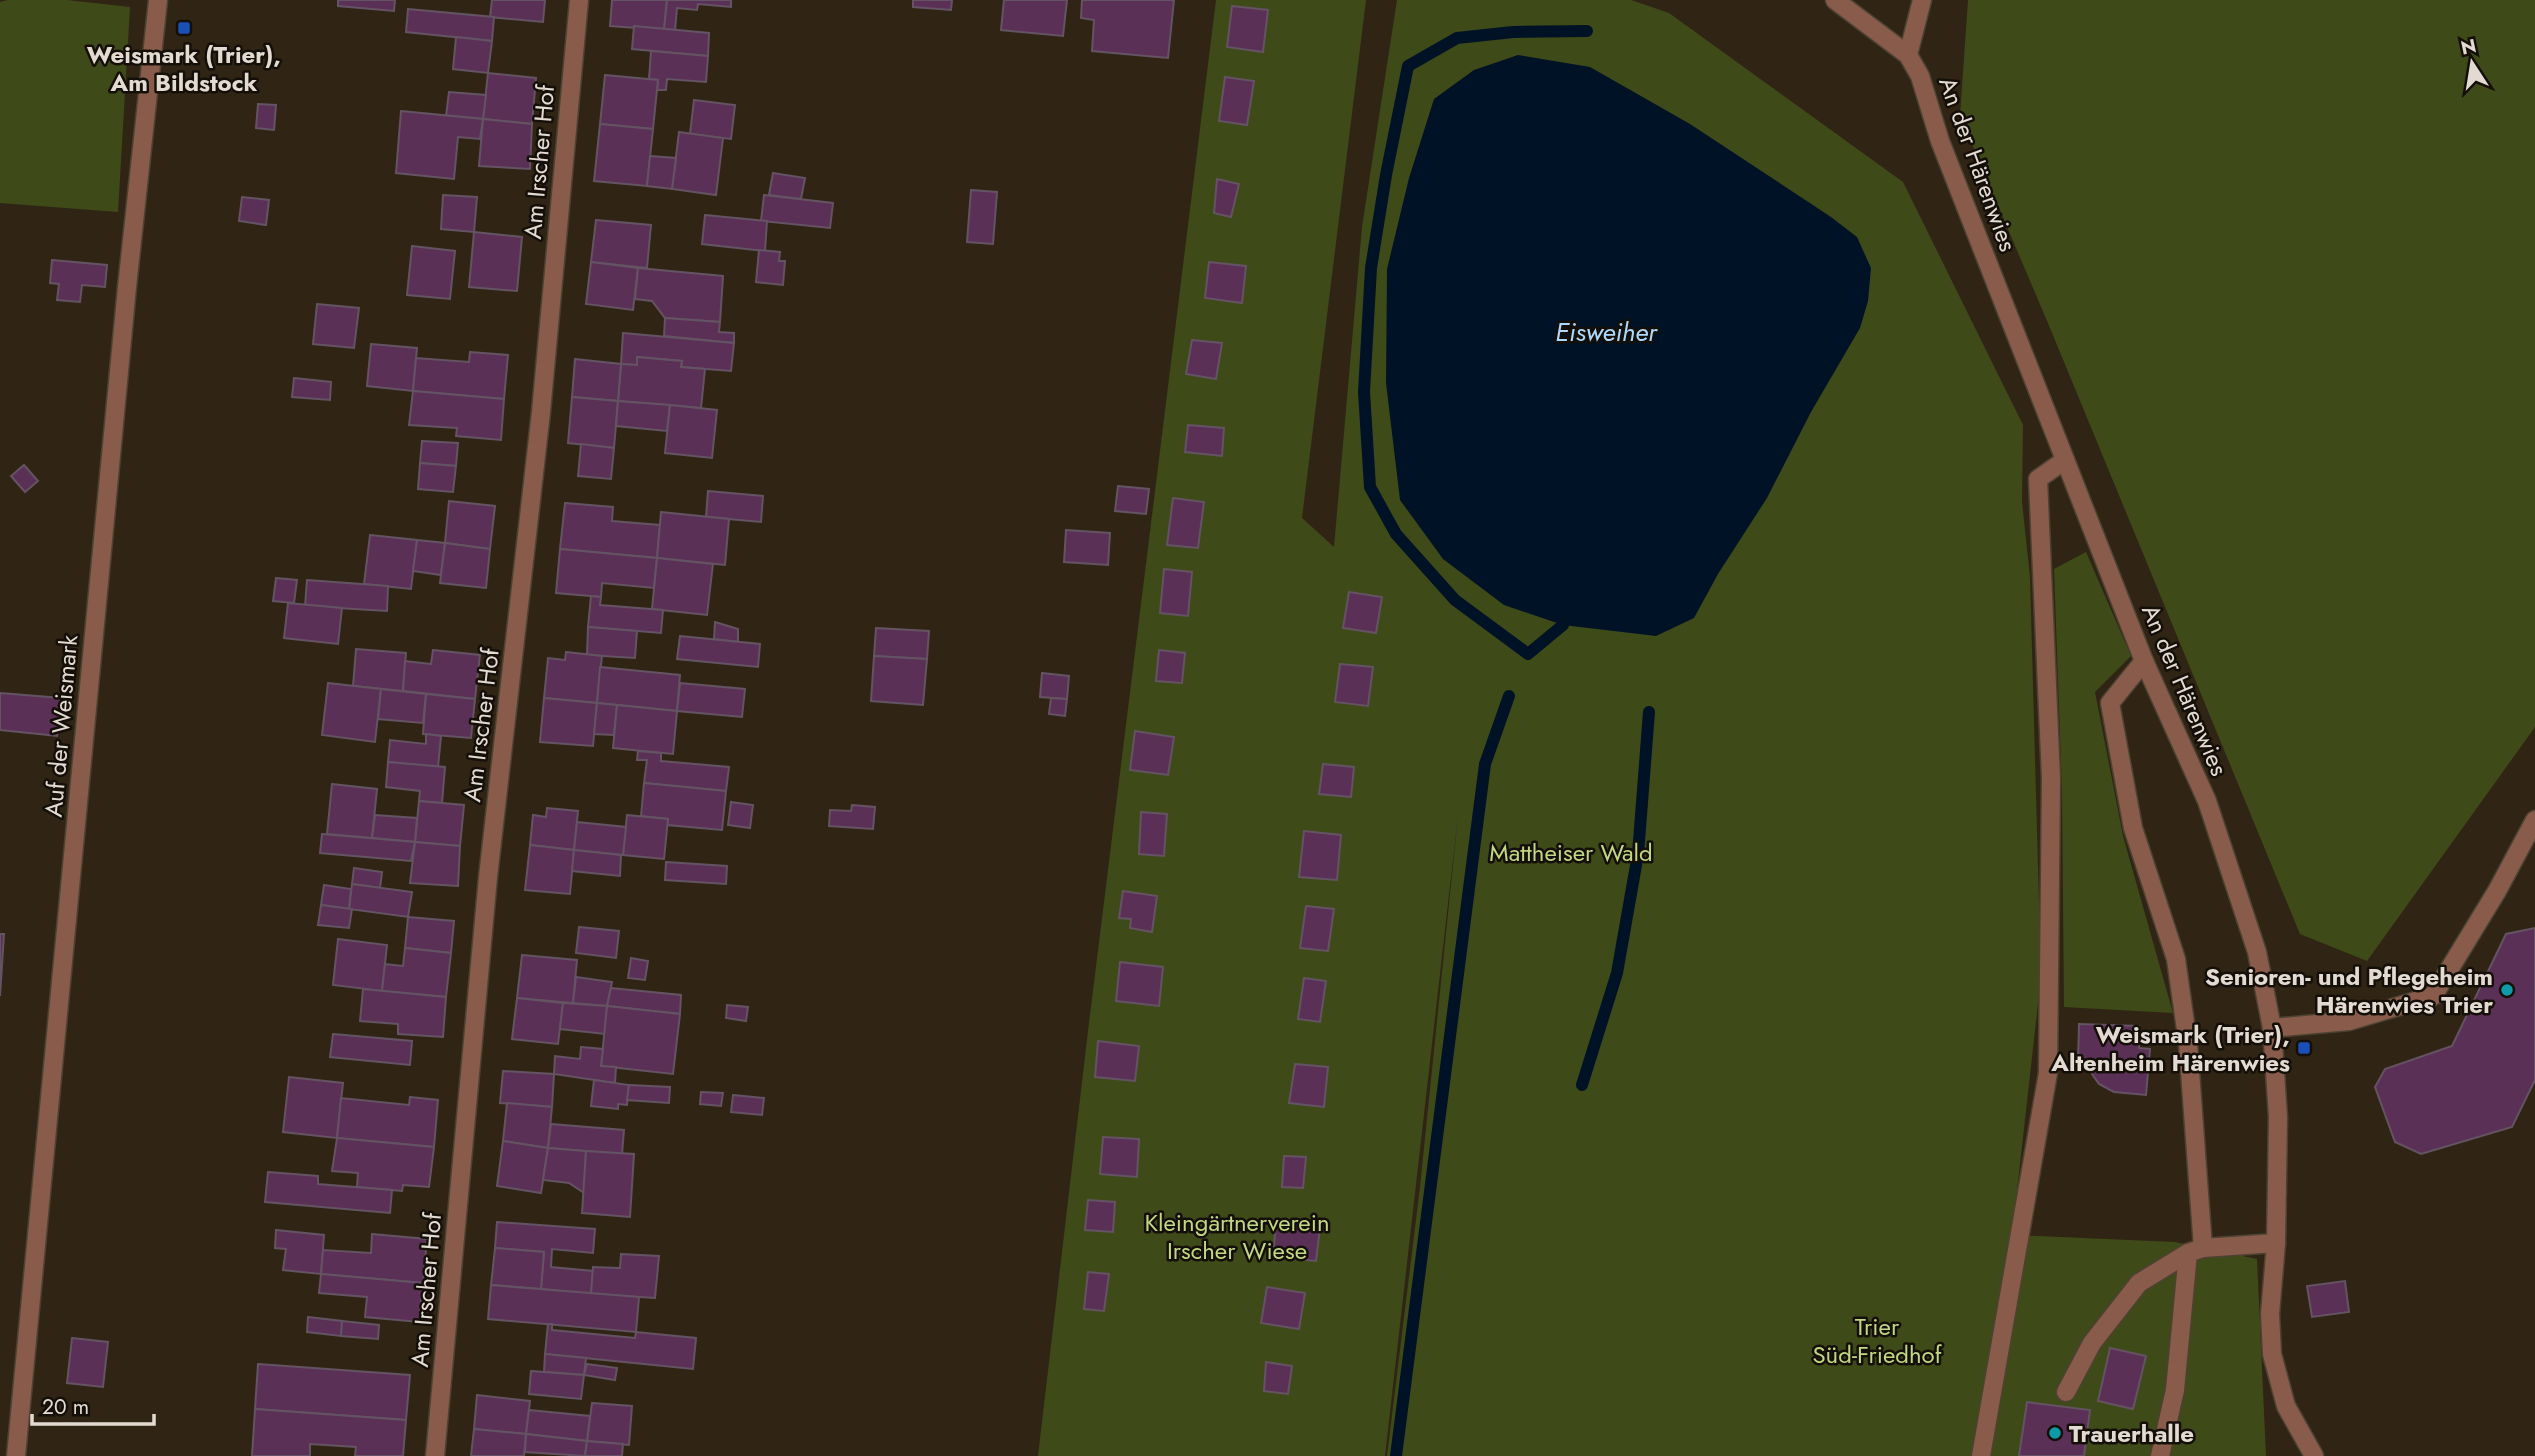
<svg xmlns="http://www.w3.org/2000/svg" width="2535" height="1456" viewBox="0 0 2535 1456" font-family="Jost,sans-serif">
<rect width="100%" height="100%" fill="#302514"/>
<g fill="#3f4a19">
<path d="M7 0H67L130 7 118 212 0 203V2Z"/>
<path d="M1216 0H1366L1302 518 1334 547 1362 227 1397 0H1631L1669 13 1903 182 2023 425 2022 502 2030 577 2041 977 2012 1235 2175 1242 2257 1259 2266 1456H1387L1420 1187 1458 816 1385 1456H1038L1088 1031Z"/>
<path d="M1968 0H2535V727L2367 961 2300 934 2050 328 1960 116Z"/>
<path d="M2086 552 2131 656 2095 692 2123 836 2173 1013 2064 1007 2062 791 2054 569Z"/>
</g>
<path fill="#001326" d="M1518 55 1590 67 1690 124 1831 217 1857 237 1871 268 1868 301 1860 328 1811 412 1767 498 1718 574 1694 618 1656 636 1563 625 1504 605 1443 559 1400 500 1386 383 1387 269 1409 178 1434 99 1474 70Z"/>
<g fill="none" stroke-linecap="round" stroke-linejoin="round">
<g stroke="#001326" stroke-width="12">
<path d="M1563 625 1528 654 1455 600 1396 534 1370 487 1364 392 1371 268 1386 175 1408 66 1457 38 1513 32 1587 31"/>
<path d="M1582 1085 1617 973 1638 854 1649 712"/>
<path d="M1396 1456 1485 764 1509 696"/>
</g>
</g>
<g fill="#5b3057" stroke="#645362" stroke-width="2">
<path d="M338 0H395L394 11 338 6Z"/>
<path d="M492 0H545L543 22 490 17Z"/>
<path d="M612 0H667L664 30 610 26Z"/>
<path d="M667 0H731V7L698 4 697 10 677 8 675 30H664Z"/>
<path d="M913 0H952L951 10 913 7Z"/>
<path d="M1004 0H1067L1063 36 1001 30Z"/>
<path d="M1082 0H1174L1168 58 1092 51 1094 20 1081 18Z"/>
<path d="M1232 6 1268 10 1263 52 1227 47Z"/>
<path d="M408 9 494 17 492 41 406 32Z"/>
<path d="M634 26 709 33 708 56 632 49Z"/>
<path d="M456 37 492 41 488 73 453 69Z"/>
<path d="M651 51 708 56 706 82 667 79 666 90H657L658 80 649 79Z"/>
<path d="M488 73 536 78 532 124 483 119Z"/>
<path d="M605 75 658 80 653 129 600 124Z"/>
<path d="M1225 77 1254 81 1247 125 1219 121Z"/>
<path d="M449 92 486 95 483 119 446 116Z"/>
<path d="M694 100 735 105 731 139 690 134Z"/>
<path d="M258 104 276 105 274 130 256 128Z"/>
<path d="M401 111 483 119 480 139 458 137 454 179 396 173Z"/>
<path d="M483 119 532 124 530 169 479 166Z"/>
<path d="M600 124 653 129 647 186 594 181Z"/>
<path d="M679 132 723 138 716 195 672 189Z"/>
<path d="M650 156 676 158 672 189 647 186Z"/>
<path d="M773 173 805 178 801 199 769 195Z"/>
<path d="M1217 179 1239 184 1231 217 1214 213Z"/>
<path d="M971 190 997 192 993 244 967 242Z"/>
<path d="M443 195 477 197 474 232 441 229Z"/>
<path d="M764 195 833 203 830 228 761 221Z"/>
<path d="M242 197 269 200 266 225 239 221Z"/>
<path d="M705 215 767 221 765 251 702 244Z"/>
<path d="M596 220 651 225 647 268 591 262Z"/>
<path d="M474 232 522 237 517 291 469 287Z"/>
<path d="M412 246 455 251 450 299 407 295Z"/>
<path d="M759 250 780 252 779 261H785L783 285 756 282Z"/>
<path d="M52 260 107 265 105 287 82 285 80 302 57 300 59 284 50 283Z"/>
<path d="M591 262 638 268 633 310 586 304Z"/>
<path d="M1209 262 1246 266 1242 303 1205 298Z"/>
<path d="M638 268 723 276 720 322 665 318 652 301 635 299Z"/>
<path d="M317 304 359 308 354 348 313 344Z"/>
<path d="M665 318 720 322 719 332 734 333V343L664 336Z"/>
<path d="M623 333 734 343 731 371 681 367 682 361 637 357V365L621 364Z"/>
<path d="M1192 340 1222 343 1216 379 1186 374Z"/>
<path d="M371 344 417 348 413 391 367 386Z"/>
<path d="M470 352 508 355 504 399 413 391 416 358 469 362Z"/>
<path d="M637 357 682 361 681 367 705 369 701 408 618 401 621 364 637 365Z"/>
<path d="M575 359 621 364 618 401 572 397Z"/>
<path d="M294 378 331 382 330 400 292 397Z"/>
<path d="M413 391 504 399 501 440 456 436 457 428 409 425Z"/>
<path d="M572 397 618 401 614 448 568 443Z"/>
<path d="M618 401 670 405 667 431 616 426Z"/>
<path d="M670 405 717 410 712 458 665 453Z"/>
<path d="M1188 425 1224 428 1222 456 1185 452Z"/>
<path d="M422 441 458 443 456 466 420 463Z"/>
<path d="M581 444 614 448 611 479 578 476Z"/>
<path d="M420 463 456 466 453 492 418 489Z"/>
<path d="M24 465 38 481 25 492 11 476Z"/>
<path d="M1118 486 1149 489 1146 514 1115 511Z"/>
<path d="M708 491 763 496 761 522 706 517Z"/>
<path d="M1173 498 1204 502 1198 548 1167 545Z"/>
<path d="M449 501 495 506 490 549 445 543Z"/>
<path d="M565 503 613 507 612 521 660 525 657 558 560 549Z"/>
<path d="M661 512 729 519 725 565 657 558Z"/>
<path d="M1066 530 1110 533 1108 565 1064 562Z"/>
<path d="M370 535 417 540 411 589 364 584Z"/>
<path d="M417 540 445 543 441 575 413 571Z"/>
<path d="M445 543 490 549 486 588 440 583Z"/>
<path d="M560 549 657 558 654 588 602 583 601 597 556 593Z"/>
<path d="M657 558 713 564 707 615 652 609Z"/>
<path d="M1164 569 1192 572 1188 616 1160 613Z"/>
<path d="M276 578 297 580 294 603 273 601Z"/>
<path d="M307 580 388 586 387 611 305 606Z"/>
<path d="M1349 592 1382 597 1376 633 1343 628Z"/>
<path d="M591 596 601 597 600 605 663 610 661 633 588 627Z"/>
<path d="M288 603 342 608 338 644 284 638Z"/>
<path d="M715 622 738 629V642L714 639Z"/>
<path d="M588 627 637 631 635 658 587 655Z"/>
<path d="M876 628 929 631 927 659 874 656Z"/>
<path d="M680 636 760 644 758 667 677 659Z"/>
<path d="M356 649 406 653 403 691 353 686Z"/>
<path d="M433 650 480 655 475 699 403 691 405 661 431 664Z"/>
<path d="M1159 650 1185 653 1182 683 1156 681Z"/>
<path d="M566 652 602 656 597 703 544 698 548 658 565 660Z"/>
<path d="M874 656 927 659 923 705 871 701Z"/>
<path d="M1340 664 1373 667 1368 706 1335 702Z"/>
<path d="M600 667 680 675 677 711 597 703Z"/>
<path d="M1042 673 1069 676 1067 699 1040 697Z"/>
<path d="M328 683 381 689 375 742 322 735Z"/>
<path d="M680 683 745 689 742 717 677 711Z"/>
<path d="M381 689 426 694 423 723 378 719Z"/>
<path d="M0 693 61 698 57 736 0 730Z"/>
<path d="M426 694 475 699 471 738 423 734Z"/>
<path d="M544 698 597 703 593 746 540 742Z"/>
<path d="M1051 698 1067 699 1065 716 1049 714Z"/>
<path d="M597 703 617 705 614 735 594 734Z"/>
<path d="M617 705 677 711 673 754 613 748Z"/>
<path d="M1135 731 1174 737 1168 775 1130 770Z"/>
<path d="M426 734 441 736 438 767 388 762 390 740 426 744Z"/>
<path d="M638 751 661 753V761L729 767 726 791 644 783 647 760H637Z"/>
<path d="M388 762 445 767 442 803 419 801 420 791 386 787Z"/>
<path d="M1323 764 1354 767 1351 797 1319 794Z"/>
<path d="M644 783 726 791 722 830 667 825 668 819 641 816Z"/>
<path d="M332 784 377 789 372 838 327 834Z"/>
<path d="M419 801 464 805 460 846 415 842Z"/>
<path d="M731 802 753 805 750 828 728 825Z"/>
<path d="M852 805 875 807 873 829 829 826 830 810 851 811Z"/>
<path d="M547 808 578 811 574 850 530 845 533 815 546 817Z"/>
<path d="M1141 812 1167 814 1164 856 1139 854Z"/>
<path d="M375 815 417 818 415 842 372 838Z"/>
<path d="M627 815 668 819 664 859 623 855Z"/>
<path d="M577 822 626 827 623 855 574 850Z"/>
<path d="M1304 831 1341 835 1337 880 1299 877Z"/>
<path d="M322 834 415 842 411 861 320 853Z"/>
<path d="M415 842 460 846 458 886 410 883Z"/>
<path d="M530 845 574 850 570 894 525 890Z"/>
<path d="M574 850 621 855 620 876 572 871Z"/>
<path d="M666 862 727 866 726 884 665 880Z"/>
<path d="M354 868 382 872 380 888 352 884Z"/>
<path d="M352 884 412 892 408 917 349 909Z"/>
<path d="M324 885 351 889 349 909 321 905Z"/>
<path d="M1123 891 1157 896 1152 932 1130 928 1131 919 1119 918Z"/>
<path d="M321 905 352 909 349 928 318 925Z"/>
<path d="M1306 906 1334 909 1328 951 1300 948Z"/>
<path d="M408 917 454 921 451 953 405 948Z"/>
<path d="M579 927 619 931 616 958 576 953Z"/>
<path d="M2535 928V1080L2512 1127 2421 1154 2395 1142 2375 1087 2385 1069 2452 1046 2506 934Z"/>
<path d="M0 934H4L0 996Z"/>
<path d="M338 939 387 945 382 991 333 985Z"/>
<path d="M405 948 451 953 446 997 382 991 385 964 403 966Z"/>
<path d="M522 955 577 960 573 1003 517 998Z"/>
<path d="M631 958 648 961 645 980 628 978Z"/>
<path d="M1120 962 1163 967 1159 1006 1116 1001Z"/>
<path d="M576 977 612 982 607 1006 573 1003Z"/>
<path d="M1304 978 1326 981 1320 1022 1298 1019Z"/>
<path d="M611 988 681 995 680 1014 607 1006Z"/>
<path d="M363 989 446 997 443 1037 398 1034V1024L360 1021Z"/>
<path d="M517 998 563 1003 558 1044 512 1039Z"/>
<path d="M563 1003 607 1006 605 1034 560 1029Z"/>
<path d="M727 1005 748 1007 746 1021 726 1018Z"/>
<path d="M607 1006 680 1014 673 1074 601 1066Z"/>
<path d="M2079 1024 2139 1026V1048L2150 1049 2146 1095 2114 1092 2099 1084 2092 1074 2090 1062 2078 1063Z"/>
<path d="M333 1034 412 1041 410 1065 330 1057Z"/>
<path d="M1098 1041 1139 1046 1135 1081 1095 1077Z"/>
<path d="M581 1047 603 1049 601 1066 616 1067 615 1083 554 1074 555 1056 580 1059Z"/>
<path d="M1295 1064 1328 1067 1324 1107 1289 1103Z"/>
<path d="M503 1071 554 1074 552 1107 500 1103Z"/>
<path d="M289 1077 343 1083 337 1138 283 1132Z"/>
<path d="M594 1080 629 1085 627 1105 618 1104V1109L591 1106Z"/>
<path d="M629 1085 670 1087 669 1103 627 1100Z"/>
<path d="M701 1092 723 1093 721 1106 700 1104Z"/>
<path d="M733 1095 764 1098 762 1115 731 1112Z"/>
<path d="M410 1097 438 1100 434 1147 337 1138 341 1098 409 1105Z"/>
<path d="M507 1103 552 1107 548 1148 503 1141Z"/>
<path d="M551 1124 624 1130 622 1154 548 1148Z"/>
<path d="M1103 1137 1139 1139 1137 1177 1100 1174Z"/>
<path d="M337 1138 434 1147 429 1187 403 1185 402 1191 357 1187 358 1173 332 1171Z"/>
<path d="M503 1141 548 1148 541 1193 497 1186Z"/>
<path d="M548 1148 586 1151 584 1193 569 1183 543 1180Z"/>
<path d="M586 1151 634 1154 630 1217 582 1213Z"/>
<path d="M1284 1156 1306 1157 1303 1188 1282 1187Z"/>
<path d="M268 1172 318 1176V1184L392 1190 390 1213 265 1202Z"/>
<path d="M1088 1200 1115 1202 1113 1232 1085 1230Z"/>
<path d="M497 1222 595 1229 593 1253 552 1249 551 1267 593 1271 591 1294 541 1289 544 1252 495 1248Z"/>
<path d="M1276 1224 1320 1228 1316 1261 1273 1257Z"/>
<path d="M276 1230 324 1235 321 1274 283 1270 286 1249 275 1248Z"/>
<path d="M372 1234 427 1239 423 1283 321 1274 323 1250 371 1253Z"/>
<path d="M495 1248 544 1252 541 1289 491 1285Z"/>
<path d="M621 1254 659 1256 655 1298 591 1294 593 1267 620 1268Z"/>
<path d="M1088 1272 1109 1274 1104 1311 1084 1309Z"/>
<path d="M321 1274 423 1283 419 1322 365 1317 367 1297 319 1293Z"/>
<path d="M2345 1281 2349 1312 2312 1317 2307 1286Z"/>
<path d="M491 1285 639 1297 636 1332 488 1319Z"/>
<path d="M1267 1287 1305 1293 1299 1329 1261 1323Z"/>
<path d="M308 1317 342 1321 341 1336 307 1332Z"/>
<path d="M342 1321 379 1325 378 1339 341 1336Z"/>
<path d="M548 1324H552V1330L614 1336 635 1338 636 1332 696 1338 693 1369 545 1354Z"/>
<path d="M72 1338 108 1342 103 1387 67 1383Z"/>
<path d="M2110 1348 2146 1356 2133 1409 2098 1401Z"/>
<path d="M545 1354 586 1358 584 1375 544 1372Z"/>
<path d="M1266 1362 1292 1366 1288 1394 1264 1391Z"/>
<path d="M258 1364 410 1375 406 1420 255 1409Z"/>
<path d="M587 1364 617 1368 615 1380 584 1375Z"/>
<path d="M531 1371 584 1375 581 1399 529 1394Z"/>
<path d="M477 1395 530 1401 526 1434 474 1429Z"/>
<path d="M2027 1402 2090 1410 2084 1456H2019Z"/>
<path d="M592 1403 632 1406 629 1445 587 1441Z"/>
<path d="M255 1409 406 1420 403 1456H355L356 1447 310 1444V1456H252Z"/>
<path d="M529 1410 590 1416 587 1441 526 1434Z"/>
<path d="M474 1429 526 1434 524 1456H471Z"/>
<path d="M526 1434 587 1441 585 1456 525 1452Z"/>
<path d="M587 1441 623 1444 622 1456H585Z"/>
</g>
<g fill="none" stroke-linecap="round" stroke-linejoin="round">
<g stroke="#4d4232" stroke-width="21">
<g id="minor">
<path d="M1835 0 1908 55 1920 76 1940 141 2144 661 2207 801 2257 952 2272 1028 2278 1117 2276 1243 2270 1314 2272 1354 2286 1406 2314 1456"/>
<path d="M1908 55 1922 0"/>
<path d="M2144 661 2110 703 2133 828 2176 959 2188 1044 2203 1248 2276 1243"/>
<path d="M2272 1028 2349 1021 2433 996 2497 891 2535 820"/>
<path d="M2066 1392 2092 1343 2139 1283 2188 1253"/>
<path d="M16 1456 127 287 158 0"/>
<path d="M435 1456 488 877 541 412 579 0"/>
<path d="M1981 1456 2048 1073 2051 778 2038 479 2065 460"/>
<path d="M2160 1456 2175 1390 2188 1253 2203 1248"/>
</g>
</g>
<use href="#minor" stroke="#885b4b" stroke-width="18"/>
</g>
<g fill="#1a4fb4" stroke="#140f08" stroke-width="2.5">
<rect x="177" y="21" width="14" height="14" rx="3.5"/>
<rect x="2297" y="1041" width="14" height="14" rx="3.5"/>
</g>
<g fill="#0f9aa8" stroke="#140f08" stroke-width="2.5">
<circle cx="2507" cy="990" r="7"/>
<circle cx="2055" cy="1433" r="7"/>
</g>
<g text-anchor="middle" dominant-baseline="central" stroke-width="5" stroke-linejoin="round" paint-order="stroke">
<g font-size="24" font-weight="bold" fill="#e3dbd1" stroke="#140f08" text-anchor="end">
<text x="184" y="54" text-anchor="middle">Weismark (Trier),<tspan x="184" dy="28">Am Bildstock</tspan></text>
<text x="2493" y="976">Senioren- und Pflegeheim<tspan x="2493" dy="28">Härenwies Trier</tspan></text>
<text x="2290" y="1034">Weismark (Trier),<tspan x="2290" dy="28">Altenheim Härenwies</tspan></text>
<text x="2069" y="1433" text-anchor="start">Trauerhalle</text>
</g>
<g font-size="24" fill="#e3dbd1" stroke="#140f08">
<text transform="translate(539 162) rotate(-85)">Am Irscher Hof</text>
<text transform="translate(1978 164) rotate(70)">An der Härenwies</text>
<text transform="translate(2185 690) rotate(67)">An der Härenwies</text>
<text transform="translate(481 725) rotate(-83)">Am Irscher Hof</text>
<text transform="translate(61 726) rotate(-85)">Auf der Weismark</text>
<text transform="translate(426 1290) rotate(-85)">Am Irscher Hof</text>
</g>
<g font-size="24" fill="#c1d780" stroke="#140f08">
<text x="1571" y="852">Mattheiser Wald</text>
<text x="1237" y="1222">Kleingärtnerverein<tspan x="1237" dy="28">Irscher Wiese</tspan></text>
<text x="1877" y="1326">Trier<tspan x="1877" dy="28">Süd-Friedhof</tspan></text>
</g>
<g font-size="26" font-style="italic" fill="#acd8fc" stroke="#140f08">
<text x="1606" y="332">Eisweiher</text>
</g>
</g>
<g transform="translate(2472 63) rotate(348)" stroke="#140f08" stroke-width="5" paint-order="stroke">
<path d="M0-5L12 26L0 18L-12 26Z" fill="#e3dbd1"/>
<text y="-10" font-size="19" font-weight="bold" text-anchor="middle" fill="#e3dbd1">N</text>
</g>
<path d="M32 1414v10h122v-10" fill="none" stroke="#e3dbd1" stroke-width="3.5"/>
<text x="42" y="1414" font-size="21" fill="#e3dbd1" stroke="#140f08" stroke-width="5" paint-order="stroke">20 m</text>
</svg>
